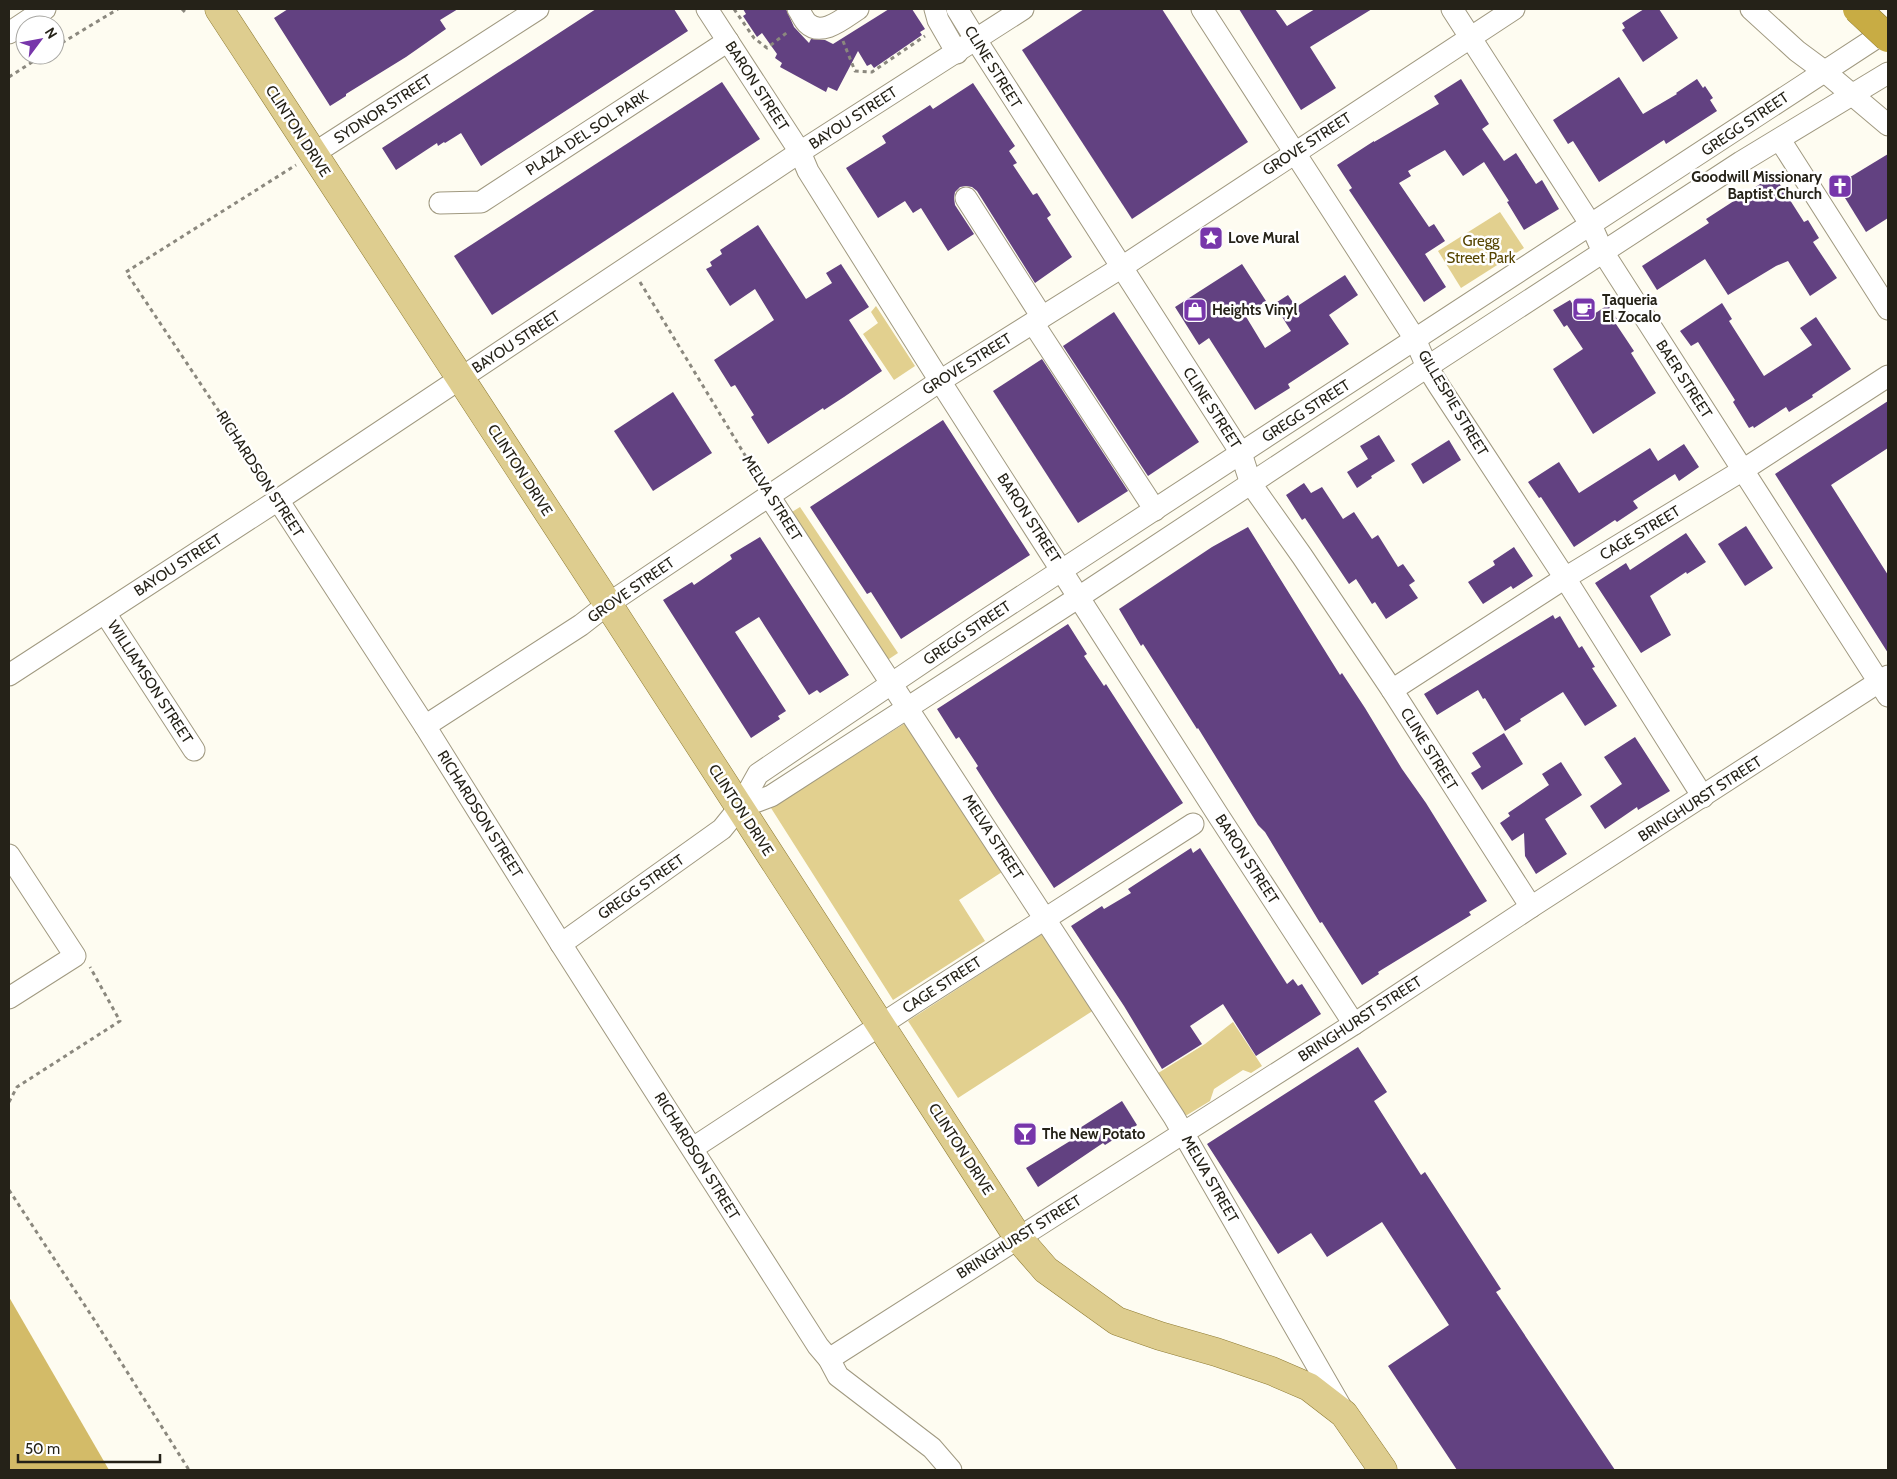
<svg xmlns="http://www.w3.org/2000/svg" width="1897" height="1479" viewBox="0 0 1897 1479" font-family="Cabin,sans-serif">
<rect width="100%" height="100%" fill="#fefcf1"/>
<g fill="#e2d08f">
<path d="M1500 212 1524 248 1461 288 1438 251Z"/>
<path d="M876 306 915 366 894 380 863 334 878 323 871 312Z"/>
<path d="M800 507 898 653 886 661 787 515Z"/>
<path d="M907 722 1002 872 959 900 985 941 893 1000 771 808Z"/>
<path d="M1044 933 1094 1010 958 1098 908 1021Z"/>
<path d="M1233 1022 1262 1066 1251 1073 1243 1070 1214 1089 1210 1101 1187 1115 1180 1114 1155 1075 1205 1044Z"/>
</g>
<path fill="#d3bb68" d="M9 1297 109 1470H9Z"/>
<g fill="#624181">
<path d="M288 9H458L440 20 446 29 406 57 346 94V96L330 106 274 18Z"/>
<path d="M596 9H674L688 31 481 166 461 133 445 143 444 142 438 146 437 143 396 170 382 148Z"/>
<path d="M743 9H786L794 27 809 43 811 39 825 40 833 44 889 9H912L925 29 920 32 922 35 874 68 871 64 867 66 858 51 837 91 828 87 826 92 780 67 782 63 775 58 777 54 762 33 757 37 743 16 746 14Z"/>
<path d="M1084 9H1162L1248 142 1132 219 1022 50Z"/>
<path d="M1239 9H1275L1287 26 1315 9H1372L1310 47 1336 88 1301 110Z"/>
<path d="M1644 9H1659L1678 38 1643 62 1622 30 1625 28 1622 23Z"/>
<path d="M1619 77 1643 114 1677 94 1676 93 1697 79 1703 88 1705 86 1713 98 1710 100 1717 111 1666 144 1664 140 1599 182 1573 141 1568 144 1553 120Z"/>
<path d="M1461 79 1489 124 1482 129 1504 161 1516 153 1536 184 1542 180 1559 209 1524 230 1507 202 1509 201 1484 162 1463 176 1445 150 1408 171 1411 176 1399 183 1429 227 1434 224 1445 241 1425 254 1446 287 1424 302 1349 190 1352 188 1337 165 1374 141V142L1439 104 1434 96Z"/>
<path d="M722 82 760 139 492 315 454 256Z"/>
<path d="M973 83 1015 146 1009 151 1017 163 1013 165 1033 195 1037 193 1051 215 1047 218 1072 257 1035 283 977 191 972 187 966 186 960 187 955 192 954 198 955 205 974 234 948 251 921 208 913 213 905 201 878 218 846 168 886 143 882 136 930 105 933 109Z"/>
<path d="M1888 154V218L1866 232 1837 185Z"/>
<path d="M1774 175 1804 222 1808 220 1819 238 1813 242 1837 278 1810 296 1788 261 1776 266 1728 295 1705 259 1657 290 1642 266 1709 223 1706 219Z"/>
<path d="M758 225 806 299 832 283 826 273 841 264 869 307 849 320 882 371 844 397 824 410 823 408 768 444 751 417 754 415 735 385 731 387 714 360 774 320 755 289 730 306 706 269 712 266 710 262 722 254 720 250Z"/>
<path d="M1242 264 1266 301 1245 315 1265 348 1291 331 1274 304 1288 295 1296 307 1345 275 1358 295 1329 315 1349 344 1288 384 1290 388 1255 410 1209 338 1199 345 1175 307Z"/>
<path d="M1570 300 1583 321 1608 305 1617 319 1614 321 1634 351 1631 353 1656 393 1593 434 1553 369 1583 349 1567 325 1564 327 1553 310Z"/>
<path d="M1722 303 1732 319 1729 321 1764 376 1812 345 1800 328 1816 317 1851 369 1812 395 1813 397 1789 412 1786 407 1754 428 1753 426 1749 428 1733 402 1735 400 1698 342 1691 346 1680 331Z"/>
<path d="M1114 312 1199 442 1148 476 1063 346Z"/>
<path d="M1042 359 1128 491 1078 523 993 391Z"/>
<path d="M673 392 712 453 653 491 614 431Z"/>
<path d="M1888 401V448L1831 485 1888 575V653L1775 474Z"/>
<path d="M943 420 1030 555 901 639 871 592 867 594 810 507Z"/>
<path d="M1379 435 1395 461 1371 476 1372 478 1357 488 1347 472 1368 459 1360 446Z"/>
<path d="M1449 440 1461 460 1423 484 1411 464Z"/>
<path d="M1684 444 1699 467 1679 481 1675 474 1653 488 1633 501 1638 508 1617 522 1615 520 1574 547 1541 497 1539 498 1528 482 1559 462 1579 493 1650 448 1658 461Z"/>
<path d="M1304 483 1311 493 1322 487 1343 519 1354 512 1372 539 1378 535 1398 567 1403 564 1415 581 1409 585 1418 598 1386 619 1375 602 1372 604 1356 579 1349 584 1305 518 1302 520 1286 495Z"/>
<path d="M1746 526 1773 568 1745 586 1718 544Z"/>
<path d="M1248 527 1340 675 1342 673 1365 708 1402 769 1426 803 1487 901 1469 912 1471 915 1378 972 1379 974 1362 985 1327 930 1322 922 1320 923 1265 832 1258 825 1198 728 1197 729 1143 644 1141 646 1119 609 1212 547Z"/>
<path d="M1686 533 1706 562 1687 574 1686 572 1650 596 1671 635 1641 653 1595 583 1626 563 1630 570Z"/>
<path d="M760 537 849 675 820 693 817 690 809 695 759 617 735 632 786 711 778 716 780 719 751 738 663 600 692 582 694 585 732 559 730 555Z"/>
<path d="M1514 547 1533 576 1513 589 1511 586 1483 604 1468 582 1495 565 1493 561Z"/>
<path d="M1553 615 1555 619 1560 616 1579 648 1582 646 1595 667 1592 668 1617 706 1585 726 1563 692 1520 719 1521 721 1505 731 1485 698 1483 699 1478 690 1437 715 1424 694Z"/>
<path d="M1068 624 1087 654 1084 656 1104 686 1106 684 1183 803 1054 888 997 801 976 768 978 766 959 737 956 739 937 709Z"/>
<path d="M1504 733 1523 764 1482 790 1471 773 1481 767 1472 753Z"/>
<path d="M1635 737 1670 791 1638 810 1637 807 1605 829 1590 806 1622 784 1604 757Z"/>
<path d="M1561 762 1582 795 1545 819 1567 854 1536 874 1525 856 1524 833 1512 841 1500 823 1510 816 1508 813 1549 785 1542 774Z"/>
<path d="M1191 848 1193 853 1200 848 1287 984 1293 979 1298 986 1302 984 1321 1014 1256 1056 1223 1004 1190 1026 1202 1044 1162 1069 1124 1006 1071 926 1102 906 1104 909 1131 893 1128 889Z"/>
<path d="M1358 1047 1387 1092 1374 1101 1421 1175 1425 1172 1501 1289 1496 1292 1615 1470H1457L1388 1366 1449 1325 1382 1222 1327 1257 1311 1233 1278 1254 1207 1144Z"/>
<path d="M1122 1101 1137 1125 1117 1140 1116 1138 1105 1145 1103 1143 1038 1187 1026 1168 1075 1138 1072 1133Z"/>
</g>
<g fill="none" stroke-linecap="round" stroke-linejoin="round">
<g stroke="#a09980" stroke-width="23">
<g id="minor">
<path d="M707 9 800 152 808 171 940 381 1218 815 1354 1024"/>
<path d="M798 9C801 13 803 19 807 23 822 38 845 17 858 9"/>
<path d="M935 9 938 20 957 53"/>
<path d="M957 9 976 40 1241 453 1251 484 1302 556 1392 690 1531 907"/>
<path d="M1202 9 1415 339 1427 367 1439 386 1565 578 1703 797"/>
<path d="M1452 9 1591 225 1603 252 1617 274 1888 696"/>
<path d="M1751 9 1797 51 1824 71 1888 125"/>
<path d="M9 33 45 9"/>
<path d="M1780 140 1888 309"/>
<path d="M313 154 538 9"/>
<path d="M966 198 1042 317"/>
<path d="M440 203 481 202 728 41"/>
<path d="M1033 323 1155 510"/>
<path d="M769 496 1174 1117 1342 1409"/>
<path d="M278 500 425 726 561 944 818 1346 829 1359 838 1376 932 1448 951 1470"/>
<path d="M105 613 194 750"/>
<path d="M9 675 278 500 800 152 1023 9"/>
<path d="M1392 690 1565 578 1743 470 1888 376"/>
<path d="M425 726 581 625 608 604 940 381 1122 267 1514 9"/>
<path d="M739 808 771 796 1079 597 1427 367 1741 162 1888 73"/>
<path d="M9 855 75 956 9 998"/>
<path d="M561 944 722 829 739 808 758 774 981 623 1888 30"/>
<path d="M693 1148 914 1003 1193 824"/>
<path d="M829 1359 1354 1024 1531 907 1888 676"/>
</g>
</g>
<g stroke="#8f7c35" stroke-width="29">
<path id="major" d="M219 9 608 604 1019 1239 1046 1270 1117 1321 1160 1336 1216 1352 1272 1371 1309 1387 1344 1414 1383 1470"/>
</g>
<g stroke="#8b887e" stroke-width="3" stroke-dasharray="4 4" stroke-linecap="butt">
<path d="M182 9 185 12"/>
<path d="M734 9 754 38 767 48 789 31"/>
<path d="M843 41 855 71 872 72 925 36"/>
<path d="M55 47 118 9"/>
<path d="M9 77 43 55"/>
<path d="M640 282 760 480"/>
<path d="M268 485 126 272 296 165"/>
<path d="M9 1102 17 1087 120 1021 90 967"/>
<path d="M9 1190 95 1321 189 1470"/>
</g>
<use href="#minor" stroke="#fff" stroke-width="21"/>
<use href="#major" stroke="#decd8f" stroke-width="28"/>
<g stroke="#8f7c35" stroke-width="29" stroke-linecap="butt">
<path id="highway-bridge" d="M1857 9 1888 38"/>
</g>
<use href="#highway-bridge" stroke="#c8ac44" stroke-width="28"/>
</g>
<defs>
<g id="church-square" transform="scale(1.25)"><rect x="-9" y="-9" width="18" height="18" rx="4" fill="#7736aa" stroke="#fff"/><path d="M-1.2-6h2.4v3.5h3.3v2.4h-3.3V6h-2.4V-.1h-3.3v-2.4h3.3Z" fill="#fff"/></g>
<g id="sight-square" transform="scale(1.25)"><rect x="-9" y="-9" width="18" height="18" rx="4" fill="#7736aa" stroke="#fff"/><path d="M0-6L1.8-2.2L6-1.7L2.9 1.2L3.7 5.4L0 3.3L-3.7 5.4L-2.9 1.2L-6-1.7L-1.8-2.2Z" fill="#fff"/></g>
<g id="cafe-square" transform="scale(1.25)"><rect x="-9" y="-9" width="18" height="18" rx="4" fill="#7736aa" stroke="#fff"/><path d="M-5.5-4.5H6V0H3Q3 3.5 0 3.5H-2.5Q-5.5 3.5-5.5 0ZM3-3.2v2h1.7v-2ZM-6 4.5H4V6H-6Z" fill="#fff"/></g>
<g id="shop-square" transform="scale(1.25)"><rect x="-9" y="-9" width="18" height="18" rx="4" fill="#7736aa" stroke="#fff"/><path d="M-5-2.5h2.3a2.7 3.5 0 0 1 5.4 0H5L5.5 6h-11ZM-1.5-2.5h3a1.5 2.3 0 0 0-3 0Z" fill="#fff"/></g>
<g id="bar-square" transform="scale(1.25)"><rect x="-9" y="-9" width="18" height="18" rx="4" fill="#7736aa" stroke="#fff"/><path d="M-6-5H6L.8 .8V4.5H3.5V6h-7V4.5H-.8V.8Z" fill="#fff"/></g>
</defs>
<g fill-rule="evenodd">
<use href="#church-square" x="1840" y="186"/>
<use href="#sight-square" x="1211" y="238"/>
<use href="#cafe-square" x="1584" y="309"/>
<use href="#shop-square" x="1195" y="310"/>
<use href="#bar-square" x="1025" y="1134"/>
</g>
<g text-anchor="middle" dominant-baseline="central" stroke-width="5" stroke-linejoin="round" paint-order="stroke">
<g font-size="15" fill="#252218" stroke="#fff">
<text transform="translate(993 67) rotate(58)">CLINE STREET</text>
<text transform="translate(757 86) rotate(57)">BARON STREET</text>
<text transform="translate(383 109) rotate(-33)">SYDNOR STREET</text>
<text transform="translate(853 118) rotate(-33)">BAYOU STREET</text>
<text transform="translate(1745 124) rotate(-34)">GREGG STREET</text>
<text transform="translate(298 131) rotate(57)">CLINTON DRIVE</text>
<text transform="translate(587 133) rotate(-33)">PLAZA DEL SOL PARK</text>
<text transform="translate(1307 144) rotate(-33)">GROVE STREET</text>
<text transform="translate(516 342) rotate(-33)">BAYOU STREET</text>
<text transform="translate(967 364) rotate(-32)">GROVE STREET</text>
<text transform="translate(1684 379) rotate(57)">BAER STREET</text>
<text transform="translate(1453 403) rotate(59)">GILLESPIE STREET</text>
<text transform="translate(1212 408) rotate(57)">CLINE STREET</text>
<text transform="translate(1306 411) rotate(-33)">GREGG STREET</text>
<text transform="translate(520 470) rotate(57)">CLINTON DRIVE</text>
<text transform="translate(260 474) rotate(57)">RICHARDSON STREET</text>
<text transform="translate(772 498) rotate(58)">MELVA STREET</text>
<text transform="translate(1029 518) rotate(57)">BARON STREET</text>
<text transform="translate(1640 533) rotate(-31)">CAGE STREET</text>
<text transform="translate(178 565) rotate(-33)">BAYOU STREET</text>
<text transform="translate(631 590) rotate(-35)">GROVE STREET</text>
<text transform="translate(967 633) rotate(-34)">GREGG STREET</text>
<text transform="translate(150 682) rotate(57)">WILLIAMSON STREET</text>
<text transform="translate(1429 749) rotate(58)">CLINE STREET</text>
<text transform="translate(1700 799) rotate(-33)">BRINGHURST STREET</text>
<text transform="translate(741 810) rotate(57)">CLINTON DRIVE</text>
<text transform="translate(480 814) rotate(58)">RICHARDSON STREET</text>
<text transform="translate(993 837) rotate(57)">MELVA STREET</text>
<text transform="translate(1247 859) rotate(57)">BARON STREET</text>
<text transform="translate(641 887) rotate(-35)">GREGG STREET</text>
<text transform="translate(942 985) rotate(-33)">CAGE STREET</text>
<text transform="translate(1360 1019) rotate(-33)">BRINGHURST STREET</text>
<text transform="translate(961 1149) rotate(57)">CLINTON DRIVE</text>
<text transform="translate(697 1156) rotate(58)">RICHARDSON STREET</text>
<text transform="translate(1210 1179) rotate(60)">MELVA STREET</text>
<text transform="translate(1019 1237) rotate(-32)">BRINGHURST STREET</text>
</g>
<g font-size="15" font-weight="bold" fill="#252218" stroke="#fff" text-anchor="start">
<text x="1822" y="177" text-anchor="end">Goodwill Missionary<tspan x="1822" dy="17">Baptist Church</tspan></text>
<text x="1228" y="238">Love Mural</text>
<text x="1602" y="300">Taqueria<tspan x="1602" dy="17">El Zocalo</tspan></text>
<text x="1212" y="310">Heights Vinyl</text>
<text x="1042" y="1134">The New Potato</text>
</g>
<g font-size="15" fill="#540" stroke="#fff">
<text x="1481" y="241">Gregg<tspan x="1481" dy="17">Street Park</tspan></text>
</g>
</g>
<rect width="1897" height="1479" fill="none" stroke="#252218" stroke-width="20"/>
<g transform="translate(40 40) rotate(58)"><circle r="24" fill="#ffffff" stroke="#a8a7a3"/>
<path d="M0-4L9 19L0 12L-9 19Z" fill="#7736aa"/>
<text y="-8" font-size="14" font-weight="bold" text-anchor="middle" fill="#252218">N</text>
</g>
<path d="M18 1454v8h142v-8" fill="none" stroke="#252218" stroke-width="2.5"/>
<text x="25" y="1454" font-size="15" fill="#252218" stroke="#ffffff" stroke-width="4" paint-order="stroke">50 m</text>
</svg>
